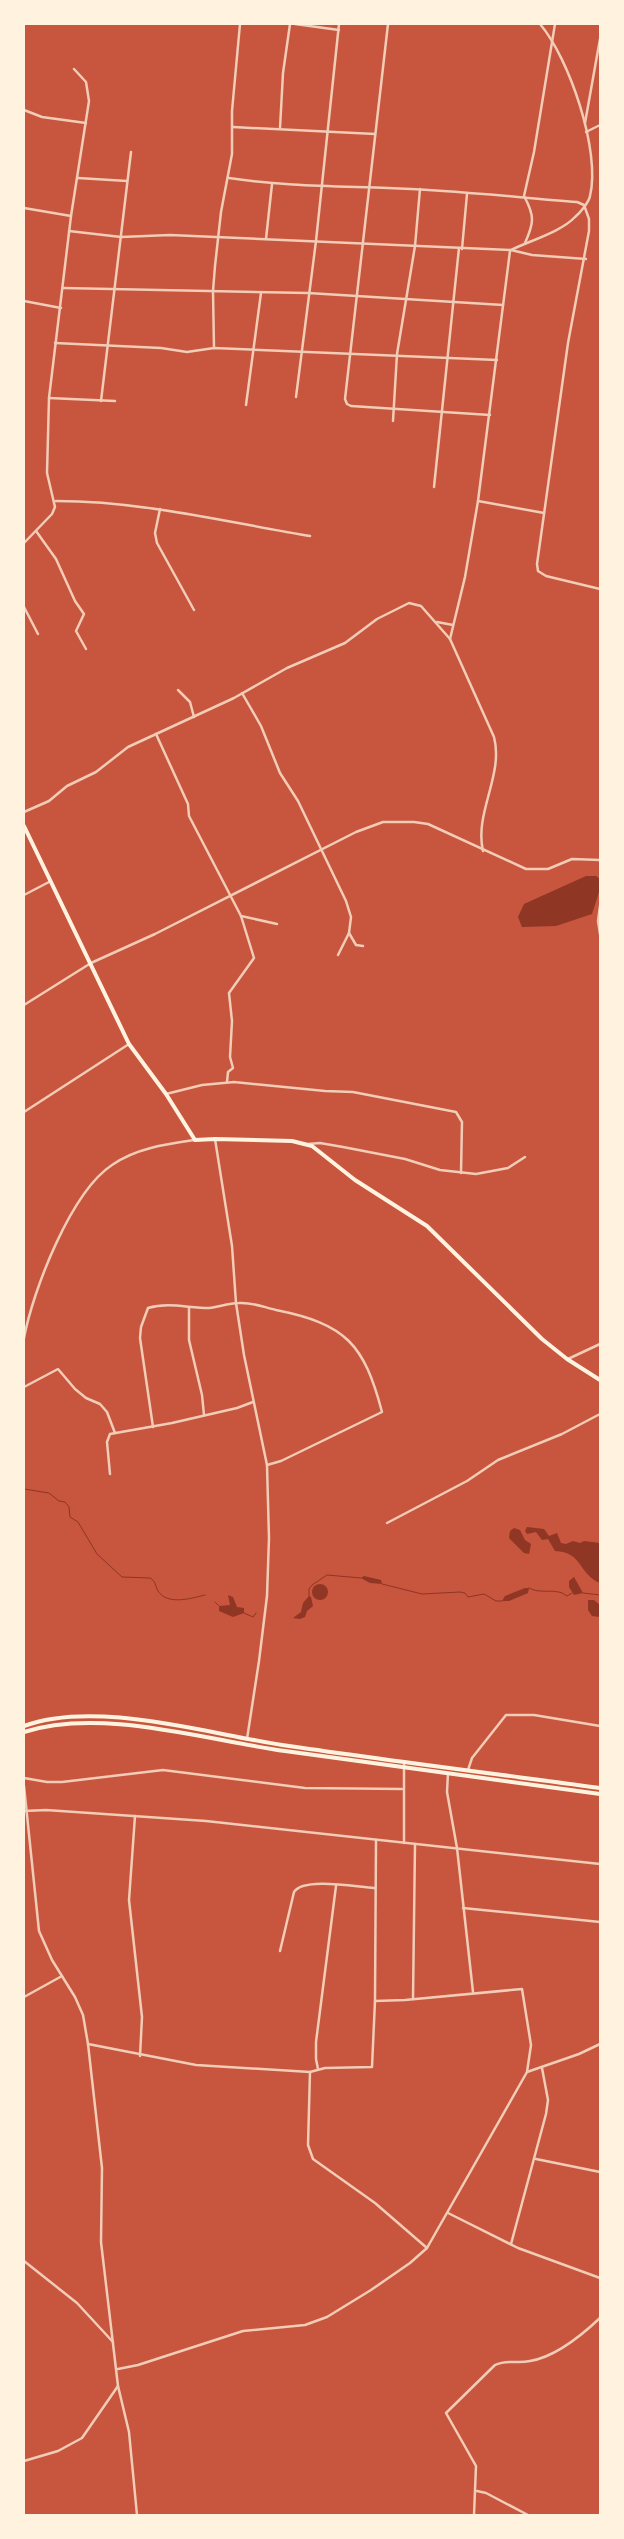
<svg xmlns="http://www.w3.org/2000/svg" width="624" height="2539" viewBox="0 0 624 2539" font-family="Quicksand,sans-serif">
<rect width="100%" height="100%" fill="#c8553d"/>
<g fill="#8f3625">
<path d="M586 876H596L600 879V889L592 914 556 926 522 927 518 917 524 904Z"/>
<path d="M527 1527 544 1529 549 1536 557 1533 561 1543 566 1544 573 1541 580 1543 584 1541 600 1543V1583C578 1574 583 1552 555 1551L548 1539 542 1540 536 1532 527 1534 525 1531Z"/>
<path d="M514 1528 520 1530 525 1540 531 1544 529 1554 524 1553 509 1538 510 1531Z"/>
<path d="M364 1576 381 1580 382 1584 370 1583 361 1578Z"/>
<path d="M574 1577 583 1593 574 1595 569 1587V1581Z"/>
<circle cx="320" cy="1592" r="8"/>
<path d="M525 1588H529L528 1593 509 1601H502L505 1596Z"/>
<path d="M228 1595 233 1597 237 1607 244 1608V1613L233 1617 219 1611V1606L230 1605Z"/>
<path d="M309 1596 311 1597 313 1606 307 1611 305 1617 300 1619 293 1618 301 1612 303 1603Z"/>
<path d="M588 1600H594L600 1605V1617L592 1616 588 1610Z"/>
</g>
<g fill="none" stroke-linecap="round" stroke-linejoin="round">
<g stroke="#8f3625" stroke-width="1">
<path d="M24 1489 49 1493 59 1501 65 1502 69 1507 70 1517 78 1522 97 1554 122 1577 150 1578C156 1581 155 1586 158 1591 168 1606 192 1598 205 1595"/>
<path d="M382 1584 422 1594 460 1592 465 1593 468 1597 484 1594 496 1601H502"/>
<path d="M529 1588C540 1595 557 1587 567 1596L572 1593"/>
<path d="M583 1593 600 1595"/>
<path d="M309 1596V1589L312 1585 327 1575 361 1578"/>
<path d="M215 1602 219 1606"/>
<path d="M244 1613 253 1617 256 1613"/>
</g>
<g stroke="#f1ccb7" stroke-width="2.5">
<path d="M295 24 339 30"/>
<path d="M388 24 345 399 347 404 351 406 490 415"/>
<path d="M24 110 42 117 86 123"/>
<path d="M585 123 600 39"/>
<path d="M233 127 375 134"/>
<path d="M280 128 283 73 290 24"/>
<path d="M586 132 600 125"/>
<path d="M78 178 127 181"/>
<path d="M229 178C282 186 334 186 388 188 451 190 514 197 577 202L584 205 589 219V231L568 343 537 564 538 571 546 576 600 589"/>
<path d="M24 208 71 216"/>
<path d="M69 231 121 237 170 235 511 250 532 255 586 259"/>
<path d="M266 239 272 184"/>
<path d="M525 243C534 223 535 216 524 196L534 152 555 24"/>
<path d="M462 249 467 194"/>
<path d="M511 250C529 241 561 232 575 217 580 213 589 202 590 196 601 151 569 58 540 24"/>
<path d="M63 288 308 293 503 305"/>
<path d="M24 301 61 308"/>
<path d="M55 343 161 348 187 352 214 348 497 360"/>
<path d="M214 348 213 291 215 266 221 212 232 154V111L240 24"/>
<path d="M296 397 316 241 339 24"/>
<path d="M49 398 115 401"/>
<path d="M101 401 131 152"/>
<path d="M246 405 261 293"/>
<path d="M393 421 397 354 415 246 420 189"/>
<path d="M434 487 459 248"/>
<path d="M56 501C142 501 226 522 310 536"/>
<path d="M478 501 544 513"/>
<path d="M160 509 155 533 157 543 194 610"/>
<path d="M36 531 56 559 75 601 84 614 76 631 86 649"/>
<path d="M24 543 52 514 55 507 47 473 49 398 71 216 89 101 86 82 74 69"/>
<path d="M24 607 38 634"/>
<path d="M437 622 453 625"/>
<path d="M450 639 465 577 478 501 510 251"/>
<path d="M178 690 190 702 194 717"/>
<path d="M242 693 261 726 280 773 298 801 346 901 351 917 349 933 356 945 363 946"/>
<path d="M156 734 188 804 189 816 241 916 277 924"/>
<path d="M24 812 49 801 67 786 96 772 128 747 234 698 287 668 345 643 377 619 409 603 421 606 450 639 494 737C504 775 474 813 483 851"/>
<path d="M24 895 49 882"/>
<path d="M600 906 598 921 600 934"/>
<path d="M338 955 349 933"/>
<path d="M24 1005 91 963 155 934 356 832 383 822H414L428 824 526 869H548L572 859 600 860"/>
<path d="M227 1082 228 1072 233 1068 230 1057 232 1021 229 993 254 958 241 916"/>
<path d="M166 1094 202 1085 234 1082 325 1091 353 1092 456 1112 462 1122 461 1173"/>
<path d="M24 1112 129 1044"/>
<path d="M215 1139 232 1246 236 1303 244 1355 267 1465 269 1538 267 1596 259 1661 247 1739"/>
<path d="M308 1144 320 1143 343 1147 405 1159 440 1170 476 1174 508 1168 525 1157"/>
<path d="M189 1308V1340L202 1395 204 1415"/>
<path d="M24 1338C33 1290 71 1192 112 1165 136 1148 167 1144 195 1140"/>
<path d="M568 1359 600 1344"/>
<path d="M24 1387 58 1369 75 1389 86 1398 100 1404 107 1412 115 1433"/>
<path d="M153 1427 140 1338 141 1327 148 1308C168 1302 188 1308 209 1308 219 1307 228 1303 239 1303 252 1302 263 1307 276 1310 346 1324 364 1344 382 1412L281 1461 267 1465"/>
<path d="M110 1474 107 1442 110 1434 172 1423 237 1408 253 1402"/>
<path d="M387 1523 467 1481 498 1460 562 1434 600 1414"/>
<path d="M468 1770 472 1758 506 1715H534L600 1726"/>
<path d="M448 1773 447 1792 457 1848 473 1992"/>
<path d="M24 1778 47 1782H62L163 1770 305 1788 402 1789"/>
<path d="M24 1786 39 1931 52 1960 75 1997 83 2015 88 2044 102 2168 101 2242 118 2386 129 2432 137 2515"/>
<path d="M24 1811 46 1810 206 1821 600 1864"/>
<path d="M135 1816 129 1900 142 2017 140 2056"/>
<path d="M404 1843V1762"/>
<path d="M463 1908 600 1922"/>
<path d="M280 1951 294 1892C304 1877 356 1887 374 1888"/>
<path d="M24 1997 62 1976"/>
<path d="M413 1999 415 1844"/>
<path d="M88 2044 196 2065 310 2072 325 2068 372 2067 375 2001 376 1840"/>
<path d="M318 2069 316 2059V2042L336 1886"/>
<path d="M310 2072 308 2145 313 2159 375 2203 427 2248"/>
<path d="M527 2072 579 2054 600 2044"/>
<path d="M536 2159 600 2172"/>
<path d="M448 2213 518 2248 600 2278"/>
<path d="M511 2244 546 2114 548 2100 542 2068"/>
<path d="M24 2261 77 2303 113 2342"/>
<path d="M118 2369 138 2365 243 2331 305 2325 327 2317 371 2290 410 2263 427 2248 527 2072 531 2045 522 1989 405 2000 375 2001"/>
<path d="M24 2461 58 2451 82 2438 118 2386"/>
<path d="M477 2491 486 2493 528 2515"/>
<path d="M474 2515 476 2466 446 2413 495 2365C507 2359 517 2364 530 2361 555 2357 582 2335 600 2318"/>
</g>
<path stroke="#fff3e0" stroke-width="4" d="M24 826 129 1044 166 1094 195 1140 215 1139 292 1141 312 1146 355 1180 427 1226 542 1339 567 1359 600 1380"/>
<g stroke="#fff3e0" stroke-width="4">
<path d="M24 1726C97 1699 211 1735 289 1746 392 1761 496 1774 600 1788"/>
<path d="M24 1732C100 1707 206 1740 285 1751 390 1766 495 1779 600 1794"/>
</g>
</g>
<rect width="624" height="2539" fill="none" stroke="#fff3e0" stroke-width="50"/>
</svg>
